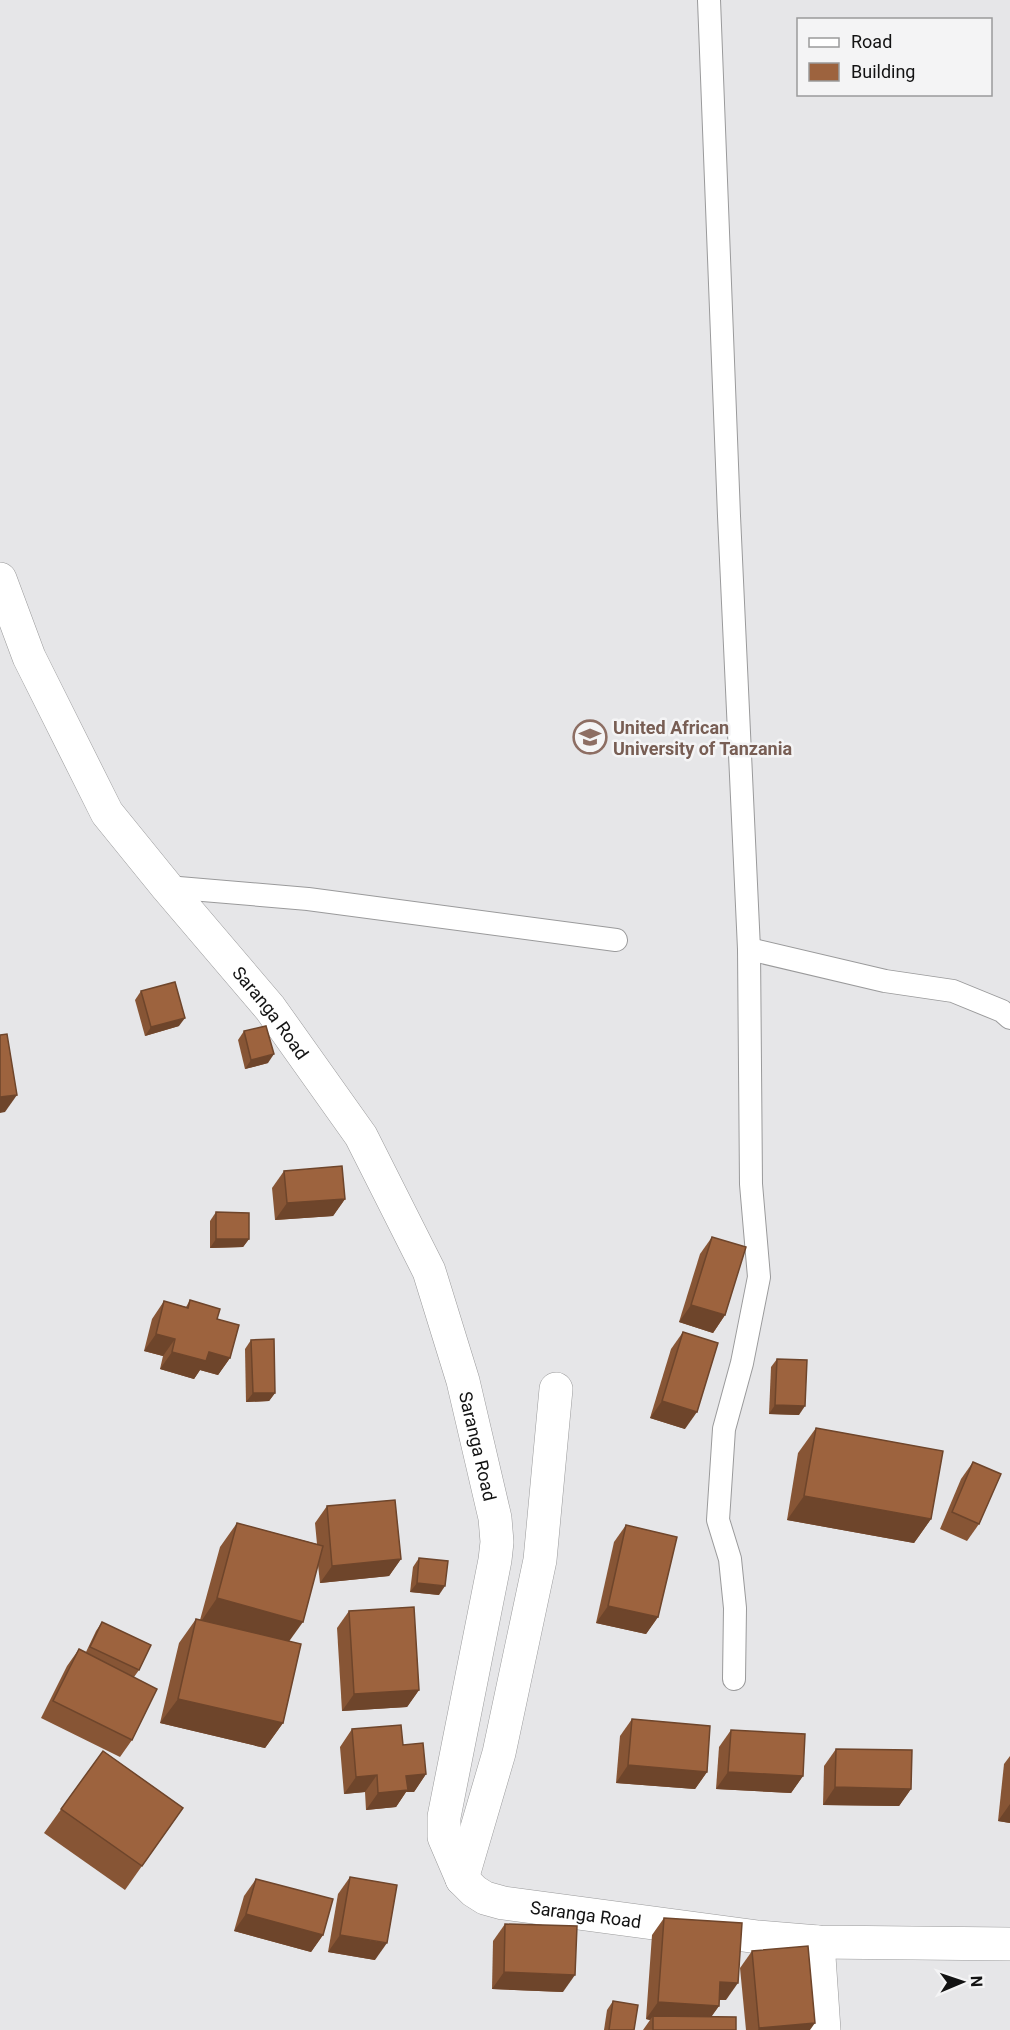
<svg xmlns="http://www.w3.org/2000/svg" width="1010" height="2030" viewBox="0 0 1010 2030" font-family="Roboto,sans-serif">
<rect width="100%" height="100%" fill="#e6e6e8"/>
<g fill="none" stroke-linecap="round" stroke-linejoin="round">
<g stroke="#9a9a9b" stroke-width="24">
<g id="service">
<path d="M709 0 729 516 749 949 751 1184 759 1277 742 1363 724 1429 718 1520 730 1559 735 1608 734 1679"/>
<path d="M167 887 308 899 616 940"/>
<path d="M749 949 885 981 953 991 1002 1011 1010 1018"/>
</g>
</g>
<g stroke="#9a9a9b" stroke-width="34">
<g id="minor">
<path id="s1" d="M0 579 29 657 107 813 167 887 270 1008 361 1136 429 1271 463 1381 495 1518 497 1542 495 1560 444 1817V1837L462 1879 474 1891 485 1898 503 1903 758 1937 818 1942 1010 1944"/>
<path d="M462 1879 499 1753 540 1560 556 1389"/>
<path d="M818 1942 824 2030"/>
</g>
</g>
<use href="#service" stroke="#fff" stroke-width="22"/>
<use href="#minor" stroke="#fff" stroke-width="33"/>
</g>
<g fill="#875535">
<path d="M141 991 179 1026 145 1036 135 1000Z"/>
<path d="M244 1031 268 1063 245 1069 238 1040Z"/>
<path d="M284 1171 345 1199 333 1216 275 1220 272 1188Z"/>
<path d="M216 1212 249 1239 243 1247 210 1248V1221Z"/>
<path d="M712 1237 725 1315 713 1333 679 1322 700 1254Z"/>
<path d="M190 1300 217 1319 230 1358 218 1375 200 1370 194 1379 160 1369 163 1356 144 1351 152 1319 164 1301 186 1307Z"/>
<path d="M683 1332 685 1429 650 1418 671 1349Z"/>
<path d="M251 1340 275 1393 269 1401 246 1402 245 1349Z"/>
<path d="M777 1359 799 1415 769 1414 771 1367Z"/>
<path d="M816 1428 931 1519 914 1543 787 1520 798 1453Z"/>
<path d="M973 1462 979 1524 967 1541 940 1529 961 1479Z"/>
<path d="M327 1506 401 1559 389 1576 320 1583 318 1565 289 1641 283 1723 265 1748 160 1723 179 1643 196 1619 200 1620 220 1547 237 1523 317 1544 315 1523Z"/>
<path d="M626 1525 658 1617 646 1634 596 1623 614 1542Z"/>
<path d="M419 1558 439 1595 410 1592 413 1567Z"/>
<path d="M349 1611 419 1690 407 1707 342 1711 337 1628Z"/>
<path d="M102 1622 139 1670 134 1677 132 1740 120 1757 41 1718 67 1666 79 1649 86 1652 96 1631Z"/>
<path d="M632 1719 707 1772 695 1789 616 1783 620 1736Z"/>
<path d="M352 1729 403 1745 426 1774 414 1792H406L396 1807 366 1810 365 1792 344 1794 340 1747Z"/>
<path d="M731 1730 803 1776 791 1793 716 1789 719 1747Z"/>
<path d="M836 1749 911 1789 899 1806 823 1805 824 1766Z"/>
<path d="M103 1751 183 1808 125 1890 44 1833Z"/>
<path d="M1010 1756V1823L998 1821 1004 1764Z"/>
<path d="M350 1877 375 1960 328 1952 338 1894Z"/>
<path d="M256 1879 323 1935 311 1952 234 1931 244 1896Z"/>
<path d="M664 1918 726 2000H719V2006L711 2016 736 2030H643L650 2020 646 2019 652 1935Z"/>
<path d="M505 1924 563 1992 492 1989 493 1941Z"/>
<path d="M752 1951 810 2030H746L740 1968Z"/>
<path d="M613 2001 634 2030H604L607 2010Z"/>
</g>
<g fill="#6e452b">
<path d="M185 1018 179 1026 145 1036 151 1027Z"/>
<path d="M274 1054 268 1063 245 1069 251 1060Z"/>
<path d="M17 1095 5 1112 0 1113V1097Z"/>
<path d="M345 1199 333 1216 275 1220 287 1203Z"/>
<path d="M216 1239H249L243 1247 210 1248Z"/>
<path d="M691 1305 725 1315 713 1333 679 1322Z"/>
<path d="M156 1334 175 1339 163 1356 144 1351Z"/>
<path d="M172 1352H209L230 1358 218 1375 200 1370 194 1379 160 1369Z"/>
<path d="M253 1393H275L269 1401 246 1402Z"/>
<path d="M662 1401 697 1412 685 1429 650 1418Z"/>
<path d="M775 1405 805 1406 799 1415 769 1414Z"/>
<path d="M804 1496 931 1519 914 1543 787 1520Z"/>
<path d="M401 1559 389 1576 320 1583 332 1566Z"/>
<path d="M417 1583 445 1586 439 1595 410 1592Z"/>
<path d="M217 1598 303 1622 285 1647 200 1623Z"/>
<path d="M608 1606 658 1617 646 1634 596 1623Z"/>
<path d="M419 1690 407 1707 342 1711 354 1694Z"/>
<path d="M178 1699 283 1723 265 1748 160 1723Z"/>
<path d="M628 1765 707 1772 695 1789 616 1783Z"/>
<path d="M728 1772 803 1776 791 1793 716 1789Z"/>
<path d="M426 1774 414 1792H406L396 1807 366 1810 378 1793 406 1776Z"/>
<path d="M377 1775 365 1792 344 1794 356 1777Z"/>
<path d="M835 1787 911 1789 899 1806 823 1805Z"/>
<path d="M1010 1804V1823L998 1821Z"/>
<path d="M246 1914 323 1935 311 1952 234 1931Z"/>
<path d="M340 1935 387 1943 375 1960 328 1952Z"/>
<path d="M504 1972 575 1975 563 1992 492 1989Z"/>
<path d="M720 1982 738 1983 726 2000 708 1999Z"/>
<path d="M658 2002 719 2006 707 2023 653 2016 650 2020 646 2019Z"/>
<path d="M815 2023 810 2030H758L759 2028Z"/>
</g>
<g fill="#9d633e" stroke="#6e452b" stroke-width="1.5">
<path d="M175 982 185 1018 151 1027 141 991Z"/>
<path d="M266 1026 274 1054 251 1060 244 1031Z"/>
<path d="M7 1034 17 1095 0 1097V1035Z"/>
<path d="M342 1166 345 1199 287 1203 284 1171Z"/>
<path d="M216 1212 249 1213V1239H216Z"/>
<path d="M712 1237 746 1247 725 1315 691 1305Z"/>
<path d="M190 1300 220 1309 217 1319 239 1325 230 1358 209 1352 206 1361 172 1352 175 1339 156 1334 164 1301 188 1308Z"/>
<path d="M683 1332 718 1343 697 1412 662 1401Z"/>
<path d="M274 1339 275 1393H253L251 1340Z"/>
<path d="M777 1359 807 1360 805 1406 775 1405Z"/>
<path d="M816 1428 943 1451 931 1519 804 1496Z"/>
<path d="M973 1462 1001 1474 979 1524 952 1512Z"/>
<path d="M395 1500 401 1559 332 1566 327 1506Z"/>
<path d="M237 1523 323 1546 303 1622 217 1598Z"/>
<path d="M626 1525 677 1537 658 1617 608 1606Z"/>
<path d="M419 1558 448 1561 445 1586 417 1583Z"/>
<path d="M414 1607 419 1690 354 1694 349 1611Z"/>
<path d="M196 1619 301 1644 283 1723 178 1699Z"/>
<path d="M102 1622 151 1645 139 1670 90 1647Z"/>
<path d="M79 1649 157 1689 132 1740 53 1701Z"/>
<path d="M632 1719 710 1726 707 1772 628 1765Z"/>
<path d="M401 1725 403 1745 423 1743 426 1774 406 1776 408 1790 378 1793 377 1775 356 1777 352 1729Z"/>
<path d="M731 1730 805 1734 803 1776 728 1772Z"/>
<path d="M836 1749 912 1750 911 1789 835 1787Z"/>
<path d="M103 1751 183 1808 142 1866 61 1809Z"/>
<path d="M350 1877 397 1885 387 1943 340 1935Z"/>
<path d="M256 1879 333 1899 323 1935 246 1914Z"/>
<path d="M664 1918 742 1923 738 1983 720 1982 719 2006 658 2002Z"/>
<path d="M505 1924 577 1926 575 1975 504 1972Z"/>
<path d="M808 1946 815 2023 759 2028 752 1951Z"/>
<path d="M613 2001 638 2005 634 2030H609Z"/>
<path d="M653 2016 736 2017V2030H653Z"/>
</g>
<defs>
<g id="university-ring" transform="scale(1.725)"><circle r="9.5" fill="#f4f4f5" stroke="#8d6e63" stroke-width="1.5"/><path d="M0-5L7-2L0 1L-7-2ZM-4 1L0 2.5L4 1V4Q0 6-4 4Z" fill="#8d6e63"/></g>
</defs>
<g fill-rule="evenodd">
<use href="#university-ring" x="590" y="737"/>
</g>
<g text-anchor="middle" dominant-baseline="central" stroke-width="5" stroke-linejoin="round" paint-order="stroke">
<g font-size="18" font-weight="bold" fill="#785e54" stroke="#f4f4f5" text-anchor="start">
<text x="613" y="727">United African<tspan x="613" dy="21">University of Tanzania</tspan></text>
</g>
<g font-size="18" fill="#131313" stroke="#f4f4f5">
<text stroke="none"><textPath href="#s1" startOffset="516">Saranga Road</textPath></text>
<text stroke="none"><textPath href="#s1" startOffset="1002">Saranga Road</textPath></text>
<text stroke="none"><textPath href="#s1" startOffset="1578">Saranga Road</textPath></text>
</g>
</g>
<rect x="797" y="18" width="195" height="78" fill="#f4f4f5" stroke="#9a9a9b" stroke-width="1.5"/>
<rect x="809" y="38" width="30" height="9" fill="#ffffff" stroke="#9a9a9b" stroke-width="1.5"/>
<text x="851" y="48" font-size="18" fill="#131313">Road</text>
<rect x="809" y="63" width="30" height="18" fill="#9d633e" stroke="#9a9a9b" stroke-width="1.5"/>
<text x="851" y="78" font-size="18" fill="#131313">Building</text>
<g transform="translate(962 1982) rotate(88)" stroke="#f4f4f5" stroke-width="4.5" paint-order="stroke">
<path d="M0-4.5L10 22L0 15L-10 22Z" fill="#131313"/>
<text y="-9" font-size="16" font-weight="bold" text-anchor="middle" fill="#131313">N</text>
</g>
</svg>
